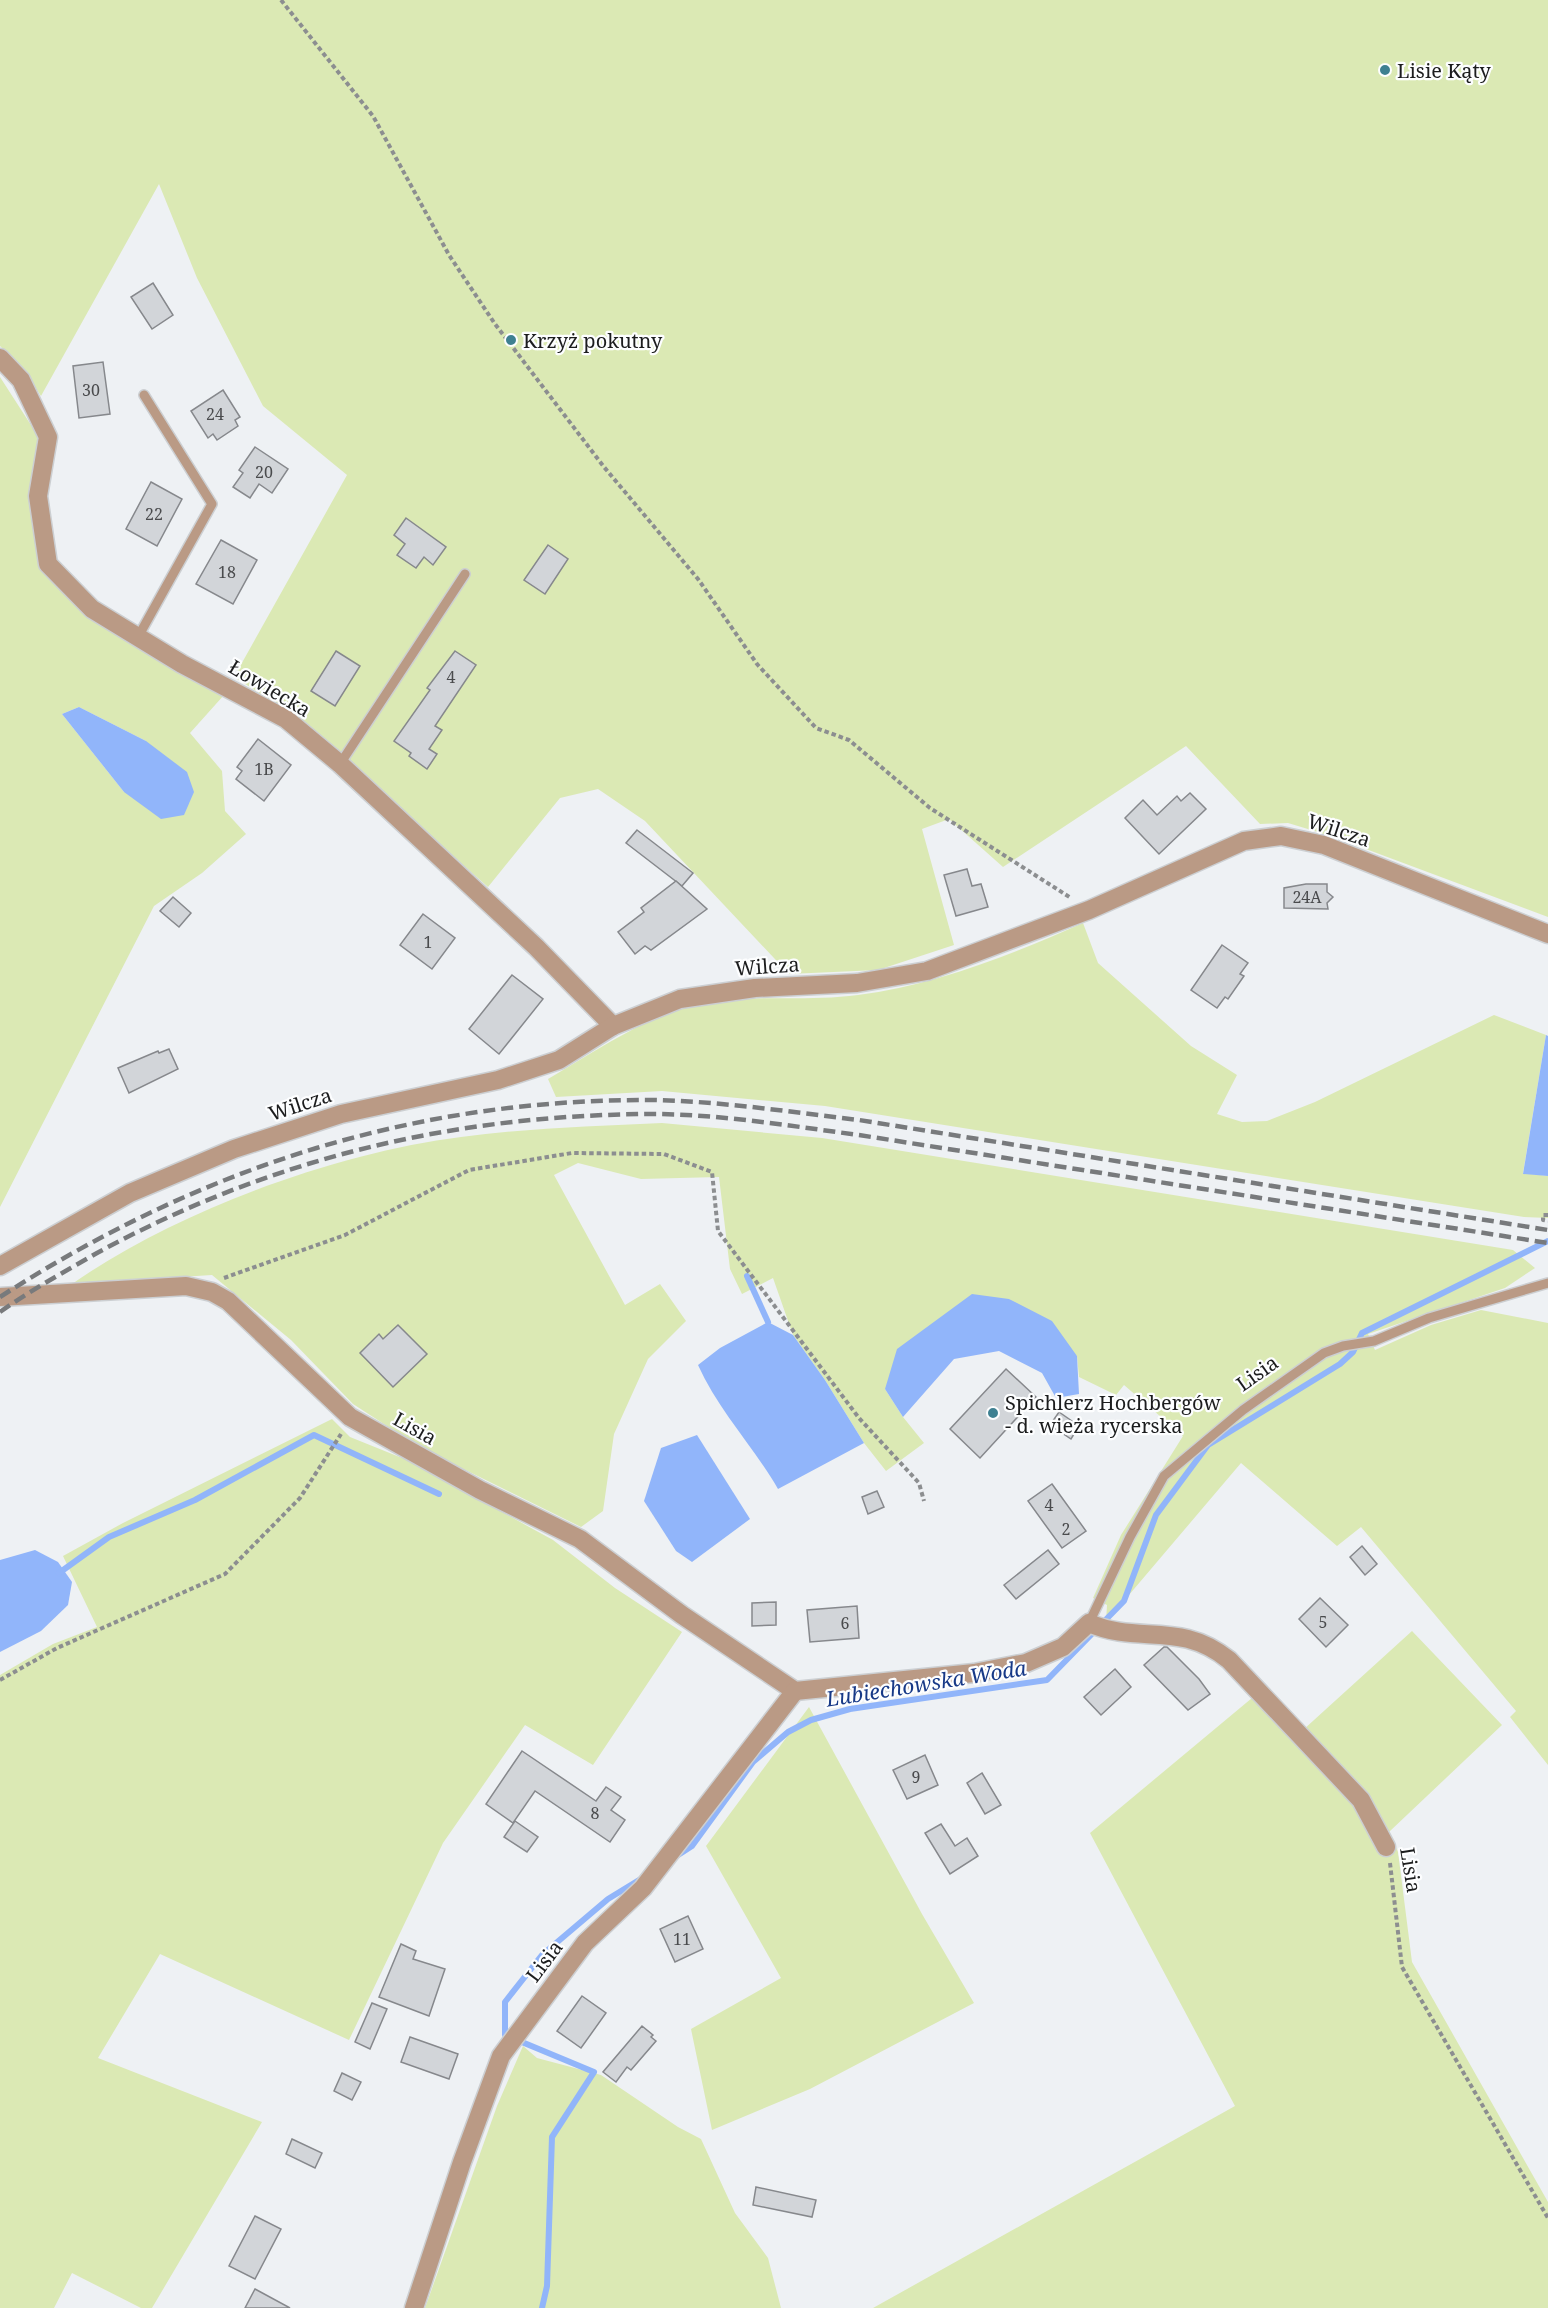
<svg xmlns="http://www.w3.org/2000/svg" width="1548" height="2308" viewBox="0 0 1548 2308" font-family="'Noto Serif',serif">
<rect width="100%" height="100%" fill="#eef1f4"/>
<g fill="#dbe9b4" fill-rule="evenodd">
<path d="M0 0H1548V917L1331 836 1288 823 1260 824 1186 746 1003 867 949 819 922 829 954 945 878 970 789 974 645 821 598 789 560 798 488 887 293 714 234 677 347 475 263 406 197 278 159 184 41 396 25 371 0 346Z"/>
<path d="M0 377 38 436 29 493 40 558 85 613 128 643 224 695 190 733 222 771 225 811 246 834 202 873 154 906 0 1207ZM79 707 146 741 124 792 62 714Z"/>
<path d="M1083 923 1098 963 1191 1046 1237 1075 1217 1114 1242 1122 1267 1121 1315 1102 1494 1015 1546 1035 1523 1173 1548 1176V1218L1524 1217 825 1106 662 1091 556 1097 548 1079C588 1056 637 1022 681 1009 740 991 799 1003 858 995 936 985 1011 955 1083 923Z"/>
<path d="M662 1123 822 1138 1513 1250 1535 1268 1505 1288 1368 1334 1375 1350 1431 1325 1481 1310 1548 1323V1765L1510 1717 1516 1711 1361 1527 1337 1546 1241 1463 1106 1622 1107 1605 1093 1598 1121 1535 1183 1436 1124 1385 1116 1395 1079 1377 1077 1356 1009 1299 885 1389 903 1417 924 1443 886 1471 864 1443 825 1380 793 1335 773 1278 742 1294 730 1269 719 1177 641 1179 578 1163 554 1175 625 1305 660 1284 686 1321 648 1359 614 1434 603 1511 581 1527 421 1448 353 1404 291 1340 212 1275 72 1284C176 1211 335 1153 461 1137 528 1128 595 1126 662 1123Z"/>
<path d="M332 1419 350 1437 407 1460 553 1540 615 1588 682 1632 593 1765 525 1725 443 1843 349 2040 160 1954 98 2058 262 2122 152 2308H141L72 2273 54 2308H0V1675L53 1644 97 1627 63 1556 123 1523Z"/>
<path d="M1412 1631 1502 1725 1389 1832 1398 1852 1412 1962 1548 2202V2308H873L1235 2106 1090 1833 1264 1688 1303 1730Z"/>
<path d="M809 1707 922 1914 974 2003 810 2089 712 2130 691 2029 781 1978 706 1846Z"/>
<path d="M523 2046 537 2058 601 2075 678 2127 701 2139 735 2213 768 2258 781 2308H425L497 2106Z"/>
</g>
<g fill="#91b5fa">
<path d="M79 707 146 741 187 772 194 792 184 815 161 819 124 792 62 714Z"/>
<path d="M1546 1035 1548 1036V1176L1523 1174Z"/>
<path d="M972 1294 1009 1299 1052 1321 1077 1356 1079 1394 1056 1398 1042 1373 999 1351 954 1359 903 1417 885 1389 897 1349Z"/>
<path d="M768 1322 793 1335 825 1380 864 1443 778 1489C754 1447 718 1410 698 1365L720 1348Z"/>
<path d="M697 1435 750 1519 692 1562 676 1551 644 1501 661 1448Z"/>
<path d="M35 1550 58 1562 72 1582 68 1605 41 1631 0 1652V1560Z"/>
</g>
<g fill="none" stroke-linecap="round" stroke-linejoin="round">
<g stroke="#91b5fa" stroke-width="6">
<path d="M747 1276 768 1322"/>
<path d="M59 1573 109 1537 195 1500 314 1435 439 1494"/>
<path d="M675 1857 692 1846 753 1762 788 1732 811 1720 850 1709 1047 1680 1124 1601 1156 1515 1208 1445 1340 1364 1353 1352 1362 1333 1548 1241"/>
<path d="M542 2308 547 2286 552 2137 594 2072 505 2035V2002L542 1955 608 1899 644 1877"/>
</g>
</g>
<g fill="#d2d5d9" stroke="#86888c" stroke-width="1.5">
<path d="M153 283 173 315 152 329 131 297Z"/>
<path d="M103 362 110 414 79 418 73 366Z"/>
<path d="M223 390 240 417 235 420 238 426 217 440 213 434 208 438 191 411Z"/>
<path d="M255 447 288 469 272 493 259 484 250 498 233 487 243 473 239 470Z"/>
<path d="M151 482 182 499 157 546 126 529Z"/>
<path d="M406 518 446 547 433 565 424 557 416 568 397 555 405 544 394 535Z"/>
<path d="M221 540 257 560 233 604 196 584Z"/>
<path d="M548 545 568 559 545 594 524 580Z"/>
<path d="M336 651 360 666 335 706 311 691Z"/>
<path d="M455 651 476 665 435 726 442 730 429 749 437 754 427 769 409 756 411 753 394 741 430 690 427 688Z"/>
<path d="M258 739 291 765 264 801 236 779 242 771 237 767Z"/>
<path d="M1190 793 1206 809 1159 854 1125 818 1143 800 1157 815 1177 796 1181 801Z"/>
<path d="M637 830 693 873 682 886 626 843Z"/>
<path d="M967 869 972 886 981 884 988 907 956 916 944 875Z"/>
<path d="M676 881 707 909 651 950 645 946 635 954 618 932 644 912 641 908Z"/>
<path d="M1306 884H1327V892L1333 897 1327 903 1328 909 1284 908V888Z"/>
<path d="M173 897 191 913 179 927 160 911Z"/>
<path d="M423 914 455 938 432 969 400 945Z"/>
<path d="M1222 945 1248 963 1240 974 1244 976 1228 999 1225 997 1217 1008 1191 990Z"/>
<path d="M512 975 543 999 499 1054 469 1029Z"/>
<path d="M169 1049 178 1069 129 1093 118 1068 158 1051 159 1053Z"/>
<path d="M398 1325 427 1354 393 1387 360 1353 379 1334 383 1339Z"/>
<path d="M1006 1369 1036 1397 980 1458 950 1429Z"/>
<path d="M1059 1412 1079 1426 1071 1439 1050 1425Z"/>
<path d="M1052 1484 1086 1531 1062 1548 1028 1501Z"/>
<path d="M877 1491 884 1507 868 1514 862 1497Z"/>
<path d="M1362 1546 1377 1564 1365 1575 1350 1557Z"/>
<path d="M1048 1550 1059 1564 1016 1599 1004 1585Z"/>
<path d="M1320 1598 1348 1625 1326 1647 1299 1619Z"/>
<path d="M776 1602V1625L752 1626V1603Z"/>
<path d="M857 1606 859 1638 810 1642 807 1610Z"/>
<path d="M1164 1647H1167L1199 1679 1210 1694 1188 1710 1144 1665Z"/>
<path d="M1115 1669 1131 1687 1101 1715 1084 1697Z"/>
<path d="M522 1751 596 1801 606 1787 621 1797 611 1810 625 1820 610 1842 535 1791 513 1823 486 1804Z"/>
<path d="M925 1755 938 1785 907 1799 893 1770Z"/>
<path d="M982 1773 1001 1805 985 1814 967 1783Z"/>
<path d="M515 1821 538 1837 527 1852 504 1837Z"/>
<path d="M941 1824 955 1846 967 1838 978 1856 950 1874 925 1833Z"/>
<path d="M688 1916 703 1949 675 1962 660 1929Z"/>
<path d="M401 1944 416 1951 413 1959 445 1969 429 2016 379 1997Z"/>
<path d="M582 1996 606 2013 581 2048 557 2031Z"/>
<path d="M372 2003 387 2009 370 2049 355 2042Z"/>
<path d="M642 2026 653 2035 651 2037 656 2041 631 2070 627 2067 616 2082 603 2072Z"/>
<path d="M410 2037 458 2054 449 2079 401 2062Z"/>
<path d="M342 2073 361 2082 352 2100 334 2091Z"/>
<path d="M292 2139 322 2153 315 2168 286 2154Z"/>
<path d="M756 2187 816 2200 812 2217 753 2205Z"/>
<path d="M255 2216 281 2229 255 2279 229 2266Z"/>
<path d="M255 2289 290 2308H245Z"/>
</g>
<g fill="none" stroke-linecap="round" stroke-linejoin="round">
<g stroke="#cccfd2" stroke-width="12">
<g id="lane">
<path d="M138 637 212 504 144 395"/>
<path d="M340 764 465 574"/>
<path d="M1089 1623 1130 1537 1164 1476 1243 1410 1324 1353 1343 1346 1374 1341 1429 1318 1548 1283"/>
</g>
</g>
<g stroke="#cccfd2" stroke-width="21">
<g id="street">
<path d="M0 358 21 380 48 437 38 496 48 564 92 609 182 664 286 719 340 764 536 947 613 1026"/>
<path d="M0 1266 130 1193 234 1149 341 1114 498 1080 559 1060 613 1026 680 999 755 988 857 983 927 971 1089 910 1244 841 1281 836 1324 845 1548 934"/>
<path d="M0 1297 186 1286 212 1292 228 1301 350 1417 480 1490 580 1539 682 1615 795 1691 974 1673 1026 1663 1063 1647 1089 1623C1138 1645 1180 1620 1229 1660L1361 1800 1386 1847"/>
<path d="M414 2308 462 2162 501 2056 585 1943 643 1888 795 1691"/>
</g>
</g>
<g stroke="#8c8e90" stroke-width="4" stroke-dasharray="4.5 3" stroke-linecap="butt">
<path d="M281 0 373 116 449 255 495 324 604 467 698 579 757 664 816 728 849 740 930 808 1071 898"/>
<path d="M1548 1215H1543V1220L1548 1221"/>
<path d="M224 1278 345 1235 469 1170 572 1153 664 1154 712 1172 718 1231 859 1418 919 1483 924 1501"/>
<path d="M0 1680 57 1648 225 1574 300 1498 341 1434"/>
<path d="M1390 1863 1402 1967 1548 2218"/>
</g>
<use href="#lane" stroke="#ba9a85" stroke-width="9"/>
<use href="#street" stroke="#ba9a85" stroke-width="18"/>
<g stroke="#787a7c" stroke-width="4.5" stroke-dasharray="12 6" stroke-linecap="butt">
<path d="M0 1297C200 1168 412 1099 651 1100 720 1101 790 1112 859 1120L1548 1230"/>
<path d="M0 1312C31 1290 64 1272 97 1253 271 1158 453 1115 651 1114 720 1114 790 1126 859 1135L1548 1243"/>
</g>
</g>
<g fill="#3e8091" stroke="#fdfeff" stroke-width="2">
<circle cx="1385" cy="70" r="6"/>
<circle cx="511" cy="340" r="6"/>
<circle cx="993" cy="1413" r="6"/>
</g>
<g text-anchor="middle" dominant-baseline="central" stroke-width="4.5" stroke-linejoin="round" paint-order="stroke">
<g font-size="16" fill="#4a4b4d">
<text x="91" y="390">30</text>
<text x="215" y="414">24</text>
<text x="264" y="472">20</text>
<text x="154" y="514">22</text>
<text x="227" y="572">18</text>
<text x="451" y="677">4</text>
<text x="264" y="769">1B</text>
<text x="1307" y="897">24A</text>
<text x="428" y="942">1</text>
<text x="1049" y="1505">4</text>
<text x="1066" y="1529">2</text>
<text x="1323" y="1622">5</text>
<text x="845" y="1623">6</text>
<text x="916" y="1777">9</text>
<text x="595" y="1813">8</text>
<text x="682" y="1939">11</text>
</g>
<g font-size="20" fill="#1c1d1e" stroke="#fdfeff" text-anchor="start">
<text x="1397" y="70">Lisie Kąty</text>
<text x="523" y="340">Krzyż pokutny</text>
<text x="1005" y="1402">Spichlerz Hochbergów<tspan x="1005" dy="23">- d. wieża rycerska</tspan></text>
</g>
<g font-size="20" fill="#1c1d1e" stroke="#fdfeff">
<text transform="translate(270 688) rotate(31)">Łowiecka</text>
<text transform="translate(1339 830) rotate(18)">Wilcza</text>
<text transform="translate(767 966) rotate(-4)">Wilcza</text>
<text transform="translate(300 1104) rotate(-18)">Wilcza</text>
<text transform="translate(1257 1373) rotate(-35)">Lisia</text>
<text transform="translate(415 1428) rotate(29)">Lisia</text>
<text transform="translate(1411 1870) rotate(81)">Lisia</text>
<text transform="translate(544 1961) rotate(-53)">Lisia</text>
</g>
<g font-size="21" font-style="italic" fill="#173987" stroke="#fdfeff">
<text transform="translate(926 1683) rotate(-9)">Lubiechowska Woda</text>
</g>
</g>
</svg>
